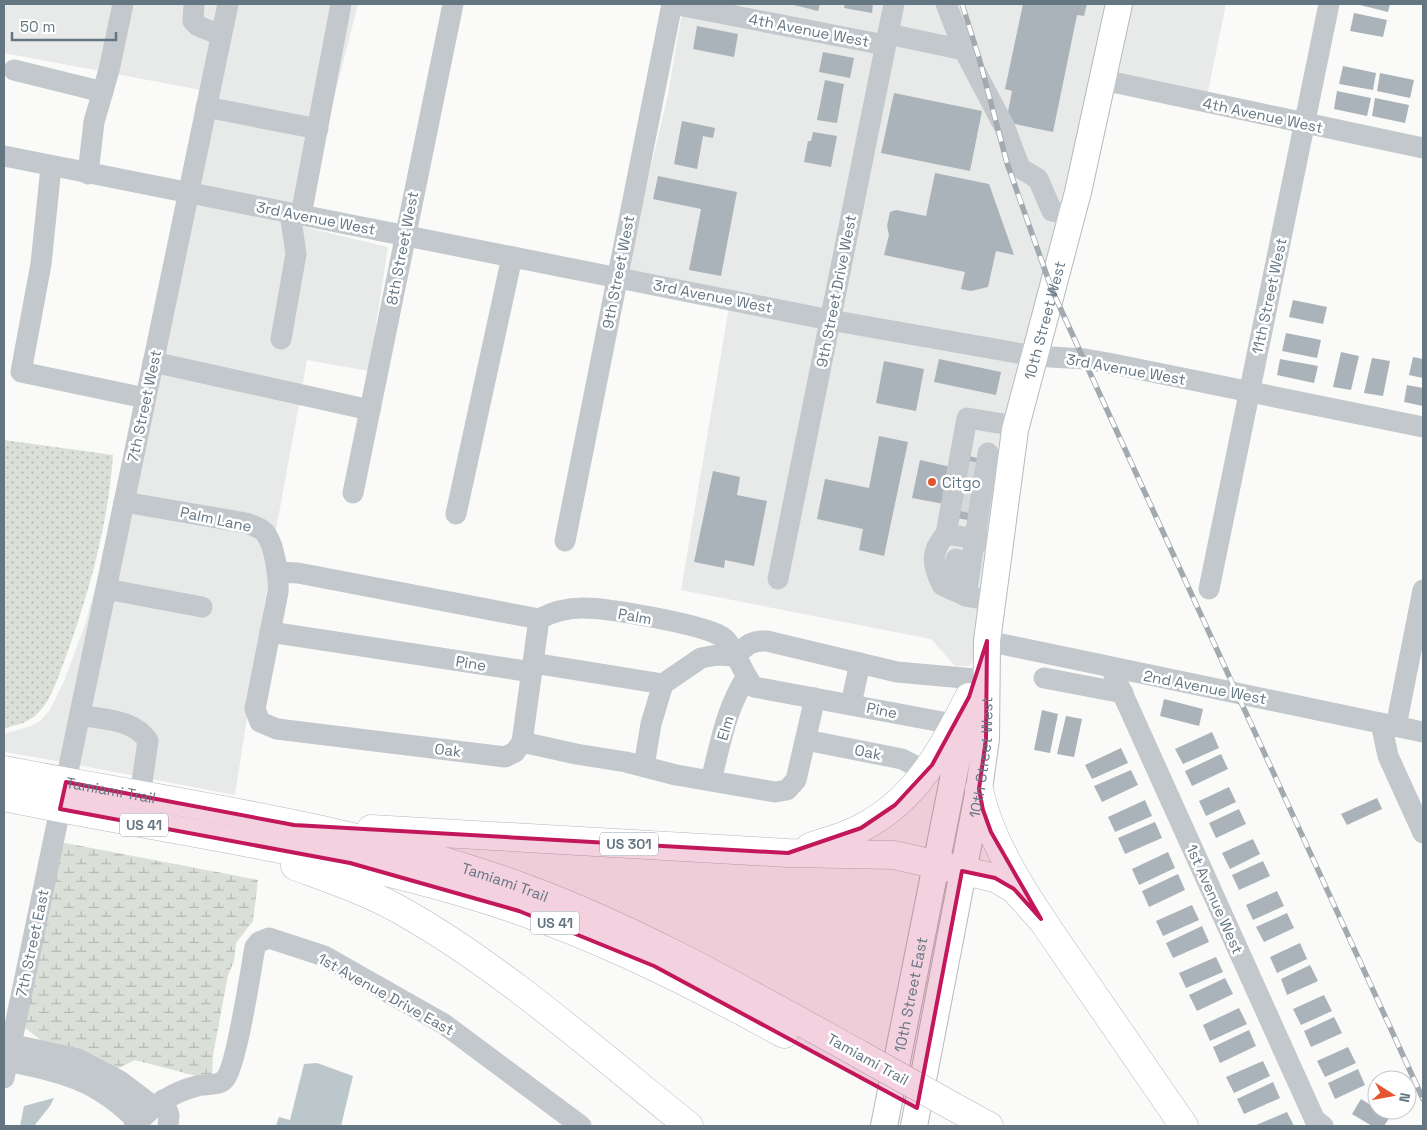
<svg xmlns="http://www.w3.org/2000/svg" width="1427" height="1130" viewBox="0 0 1427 1130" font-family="'Space Grotesk',sans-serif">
<defs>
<pattern id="green-dots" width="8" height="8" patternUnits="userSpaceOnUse" patternTransform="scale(1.25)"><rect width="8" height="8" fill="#dadfd7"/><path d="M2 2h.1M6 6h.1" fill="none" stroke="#b4b9b4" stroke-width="1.8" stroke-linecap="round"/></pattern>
<pattern id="wetland-marsh" width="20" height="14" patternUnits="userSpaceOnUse" patternTransform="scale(1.25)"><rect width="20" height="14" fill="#dadfd7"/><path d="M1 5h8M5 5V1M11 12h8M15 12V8" fill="none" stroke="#b4b9b4"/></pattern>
</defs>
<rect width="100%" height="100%" fill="#fafaf8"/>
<g fill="#e8e9e9">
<path d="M4 4H219L201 90 4 53Z"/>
<path d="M236 4H358L309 196 312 210 197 187Z"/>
<path d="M711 4H885L879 36Z"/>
<path d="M902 4H1110L1028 348 839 314Z"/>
<path d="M1127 4H1226L1207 96 1112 75Z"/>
<path d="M682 13 876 51 824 311 626 271 667 99Z"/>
<path d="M194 201 388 247 369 371 307 360 276 530 235 795 78 765Z"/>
<path d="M729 307 821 325 769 584 784 587 837 328 1024 362 980 640 970 666H955L931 639 681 590Z"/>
<path d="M97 580 62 762 4 752V734L31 726 40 721 50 710 64 681 85 625Z"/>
</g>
<path fill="url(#green-dots)" d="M4 440 113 455C108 525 89 594 65 659 58 677 52 699 38 713 30 722 15 726 4 728Z"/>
<path fill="url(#wetland-marsh)" d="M60 842 258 880 253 921 236 943 234 961 228 975 213 1055 212 1077H200L135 1060 117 1069 42 1041 25 1028Z"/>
<g fill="#bbc7cb">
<path d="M317 1063 353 1076 341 1126H276L279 1117 290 1120 304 1064Z"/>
<path d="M54 1098 50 1106 34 1126H20L24 1106Z"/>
</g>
<g fill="#aab3b9">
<path d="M790 4H820L818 11Z"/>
<path d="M845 4H873L872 13 844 8Z"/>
<path d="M1023 4H1087L1084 16 1077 15 1053 132 1006 122 1012 91 1005 89Z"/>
<path d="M1356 4H1390L1388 12Z"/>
<path d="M1354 13 1387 20 1383 37 1350 31Z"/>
<path d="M697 26 738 34 734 57 693 49Z"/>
<path d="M823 52 854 58 850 78 819 72Z"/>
<path d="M1343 66 1376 73 1373 90 1339 84Z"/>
<path d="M1380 73 1414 80 1410 98 1377 91Z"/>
<path d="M825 80 844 84 837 123 817 120Z"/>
<path d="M1337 91 1371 98 1367 116 1334 109Z"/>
<path d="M894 93 982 111 970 171 881 153Z"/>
<path d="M1375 98 1409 105 1405 123 1372 116Z"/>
<path d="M682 121 715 128 713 138 703 136 697 169 674 164Z"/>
<path d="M813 132 837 136 831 167 804 162 808 141H811Z"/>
<path d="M935 173 989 184 1014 255 996 251 988 287 971 291 961 289 965 272 884 255 889 235 887 226 890 212 896 210 926 216Z"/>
<path d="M658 176 737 192 721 276 689 270 701 209 653 199Z"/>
<path d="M1293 300 1327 307 1323 324 1289 317Z"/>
<path d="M1286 333 1321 340 1317 358 1282 351Z"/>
<path d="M1341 352 1359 356 1351 390 1333 387Z"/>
<path d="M1413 357 1423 359V378L1409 375Z"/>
<path d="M1372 358 1390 361 1383 396 1364 393Z"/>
<path d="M939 359 1001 372 996 395 934 382Z"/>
<path d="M1280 359 1318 366 1314 383 1277 375Z"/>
<path d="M884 361 924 369 916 411 876 403Z"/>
<path d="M1407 385 1423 388V406L1404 402Z"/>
<path d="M879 436 908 442 884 556 859 550 863 529 817 519 825 479 869 488Z"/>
<path d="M969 456 981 459 968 520 956 518Z"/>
<path d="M920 460 951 467 944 504 912 498Z"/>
<path d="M713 471 740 477 737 495 767 501 754 566 725 560 724 568 694 562Z"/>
<path d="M1164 699 1203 709 1199 726 1160 716Z"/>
<path d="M1042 710 1058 714 1050 753 1034 750Z"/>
<path d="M1066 716 1082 719 1074 757 1057 754Z"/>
<path d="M1212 732 1219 748 1183 764 1175 749Z"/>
<path d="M1121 748 1128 763 1092 779 1085 765Z"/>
<path d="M1221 754 1228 769 1192 786 1185 771Z"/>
<path d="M1131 770 1138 785 1102 802 1094 786Z"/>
<path d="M1229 787 1236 802 1206 816 1199 801Z"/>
<path d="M1377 798 1382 809 1347 825 1341 814Z"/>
<path d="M1145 800 1152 816 1115 832 1108 817Z"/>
<path d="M1239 809 1246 824 1216 838 1209 823Z"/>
<path d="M1155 822 1162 838 1125 854 1118 838Z"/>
<path d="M1253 839 1260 854 1230 869 1222 853Z"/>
<path d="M1168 852 1175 868 1139 885 1132 869Z"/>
<path d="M1263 861 1270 876 1239 890 1232 875Z"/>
<path d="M1178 874 1185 890 1149 907 1142 891Z"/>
<path d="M1277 891 1284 906 1253 920 1246 905Z"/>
<path d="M1192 905 1199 920 1163 936 1156 921Z"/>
<path d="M1287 913 1294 928 1264 942 1256 927Z"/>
<path d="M1202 926 1209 942 1173 958 1166 943Z"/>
<path d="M1300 943 1307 959 1277 973 1270 957Z"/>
<path d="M1216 957 1223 972 1186 988 1179 973Z"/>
<path d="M1310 965 1318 981 1287 995 1281 979Z"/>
<path d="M1225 978 1233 994 1197 1011 1189 995Z"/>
<path d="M1324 995 1332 1011 1301 1025 1293 1009Z"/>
<path d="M1239 1008 1247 1024 1210 1041 1203 1025Z"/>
<path d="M1334 1017 1342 1033 1311 1047 1304 1031Z"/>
<path d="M1249 1030 1256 1046 1220 1063 1213 1047Z"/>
<path d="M1348 1047 1356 1063 1325 1077 1317 1061Z"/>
<path d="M1263 1061 1270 1076 1234 1093 1226 1077Z"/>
<path d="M1358 1069 1365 1085 1335 1099 1328 1083Z"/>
<path d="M1273 1082 1280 1098 1244 1114 1237 1099Z"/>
<path d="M1361 1099 1390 1117 1384 1126H1372L1352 1114Z"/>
<path d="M1287 1112 1294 1126H1254Z"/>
</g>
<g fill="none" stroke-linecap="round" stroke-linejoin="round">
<g stroke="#d5d9db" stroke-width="21" stroke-dasharray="21 11" stroke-linecap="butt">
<path d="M966 471 978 473"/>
<path d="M960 500 972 503"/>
</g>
<g stroke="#b5babe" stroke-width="28">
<g id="major">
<path id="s1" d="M884 1126 967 709"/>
<path id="s2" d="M914 1126 979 789 986 739 987 641 1015 430 1078 192 1119 4"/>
</g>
</g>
<g stroke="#b4b9bd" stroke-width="29">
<g id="highway">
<path id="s3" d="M4 770C180 804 364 827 533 891 647 934 752 995 859 1054"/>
<path d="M979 789C991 851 1042 920 1078 972 1113 1023 1149 1075 1184 1126"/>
<path d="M4 797C158 829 317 849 468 894 580 927 682 978 784 1034"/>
<path d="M371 829 788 853 894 855 995 878 1014 889 1041 919"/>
<path d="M810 847C827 841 844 837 861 828 915 801 943 749 969 697"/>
<path d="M295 866C333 880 372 893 407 914 505 970 600 1055 689 1126"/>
<path d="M954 1107 989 1126"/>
</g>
</g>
<g stroke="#c3c8cc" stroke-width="21">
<path d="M194 4 193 21 198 26 221 35"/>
<path d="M673 4 885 45"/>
<path d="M946 4 964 50 1005 128 1020 168 1038 179 1052 211 1072 215"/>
<path d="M888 34 964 50"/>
<path d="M14 70 103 92"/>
<path d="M1103 80 1423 148"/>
<path d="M206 107 318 129"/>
<path d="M4 156 830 320 1034 356 1085 359 1108 363 1423 427"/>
<path d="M51 167 41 264 21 372 145 398"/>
<path d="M88 174 94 122 109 70 123 4"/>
<path d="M301 215 341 4"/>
<path d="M281 339 296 254 290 213"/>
<path d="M153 362 370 410"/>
<path d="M988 453 966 596 992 601"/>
<path d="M353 493 453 4"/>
<path d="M124 502 246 523C253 526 262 528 266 534 275 547 279 577 278 592L255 709 260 722 277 729 505 757 515 752 522 742 539 619"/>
<path d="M456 514 512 257"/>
<path d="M946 534C930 552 932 564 942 585L966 596"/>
<path d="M565 541 672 4"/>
<path d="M1000 543 946 534 967 418 1016 426"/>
<path d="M278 572 298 573 539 619C552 612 568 608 583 608 609 608 700 624 721 636 734 643 742 674 754 687L964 726"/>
<path d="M778 579 894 4"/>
<path d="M106 589 202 607"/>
<path d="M950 589 956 559"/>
<path d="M1209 589 1329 4"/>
<path d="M270 632 532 672"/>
<path d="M987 641 1423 732"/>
<path d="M736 656C746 645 752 640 767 641L897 672 975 679"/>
<path d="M533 663 663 684"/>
<path d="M1111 668 1310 1109 1315 1120 1323 1126"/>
<path d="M1044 678 1123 693"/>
<path d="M851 704 860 663"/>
<path d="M80 715C104 720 134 719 148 741L140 796"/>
<path d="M1381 723 1388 756 1423 833"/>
<path d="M1396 726 1423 590"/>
<path d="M806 740 902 759 927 772"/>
<path d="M522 742 576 754 626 762 676 775 775 792 787 790 796 780 815 698"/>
<path d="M644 766 651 724 663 684 701 658 717 655 736 656"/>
<path d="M711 780C720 746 726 708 746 678"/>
<path d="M10 1044 78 1059 120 1081 153 1106"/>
<path d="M7 1061C63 1073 96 1079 138 1122"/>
<path d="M4 1078 228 4"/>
<path d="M163 1100 169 1115 168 1126"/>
<path d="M134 1126C153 1106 170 1093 197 1086 205 1084 216 1086 223 1081 236 1072 251 968 255 947L259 942 269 938 324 956 444 1024 581 1126"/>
</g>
<use href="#major" stroke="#fff" stroke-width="26"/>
<use href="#highway" stroke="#fff" stroke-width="28"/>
<g stroke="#a2aab0" stroke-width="5.5">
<path id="rail" d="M962 4 979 58 1007 163 1052 290 1423 1099"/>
</g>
<use href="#rail" stroke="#fff" stroke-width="4" stroke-dasharray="11" stroke-linecap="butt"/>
<g stroke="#b4b9bd" stroke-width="29" stroke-linecap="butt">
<path id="highway-bridge" d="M859 1054 954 1107"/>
</g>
<use href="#highway-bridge" stroke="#fff" stroke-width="28"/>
</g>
<path fill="#c2185b" fill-opacity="0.2" stroke="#c2185b" stroke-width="4" stroke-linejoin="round" d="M987 641 986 739 979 789 983 810 991 832 1041 919 1014 889 995 878 962 871 917 1108 654 966 519 911 350 863 60 809 66 782 294 825 788 853 861 828 895 805 932 765 969 697Z"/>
<circle fill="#e4572e" stroke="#fff" stroke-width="2" cx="932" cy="482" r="5"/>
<g text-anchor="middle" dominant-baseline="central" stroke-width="5" stroke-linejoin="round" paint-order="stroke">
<g fill="#fff" stroke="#939fa8" stroke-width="1">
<rect x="120" y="813.5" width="48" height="23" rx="4"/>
<rect x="600" y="832.5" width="58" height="23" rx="4"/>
<rect x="531" y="911.5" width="48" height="23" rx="4"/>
</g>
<g font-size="14" font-weight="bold" fill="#657683">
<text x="144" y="825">US 41</text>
<text x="629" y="844">US 301</text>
<text x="555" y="923">US 41</text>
</g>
<g font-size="15" fill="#657683" stroke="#fff">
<text transform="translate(809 30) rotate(11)">4th Avenue West</text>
<text transform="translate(1263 115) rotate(12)">4th Avenue West</text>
<text transform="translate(316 218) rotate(11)">3rd Avenue West</text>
<text transform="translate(402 248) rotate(-79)">8th Street West</text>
<text transform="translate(618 272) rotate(-79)">9th Street West</text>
<text transform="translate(836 291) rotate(-79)">9th Street Drive West</text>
<text transform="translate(713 296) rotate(11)">3rd Avenue West</text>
<text transform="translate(1269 296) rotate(-78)">11th Street West</text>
<text stroke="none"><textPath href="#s2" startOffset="818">10th Street West</textPath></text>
<text transform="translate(1126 369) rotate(10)">3rd Avenue West</text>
<text transform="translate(144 406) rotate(-78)">7th Street West</text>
<text transform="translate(216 519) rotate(12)">Palm Lane</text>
<text transform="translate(635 616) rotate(10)">Palm</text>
<text transform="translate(471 663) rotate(9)">Pine</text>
<text transform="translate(1205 687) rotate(11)">2nd Avenue West</text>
<text transform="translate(882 710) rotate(11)">Pine</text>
<text transform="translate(725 728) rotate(-74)">Elm</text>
<text transform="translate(448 750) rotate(7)">Oak</text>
<text transform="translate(868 752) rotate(11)">Oak</text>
<text stroke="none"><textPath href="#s2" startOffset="375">10th Street West</textPath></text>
<text stroke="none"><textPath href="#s3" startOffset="109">Tamiami Trail</textPath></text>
<text stroke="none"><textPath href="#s3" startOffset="514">Tamiami Trail</textPath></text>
<text transform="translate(1215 899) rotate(66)">1st Avenue West</text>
<text transform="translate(32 943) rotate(-78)">7th Street East</text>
<text transform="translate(386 994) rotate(29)">1st Avenue Drive East</text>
<text stroke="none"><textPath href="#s1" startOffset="134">10th Street East</textPath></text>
<text transform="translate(868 1059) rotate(29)">Tamiami Trail</text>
</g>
<g font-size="15" fill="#657683" stroke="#fff" text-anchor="start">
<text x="942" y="482">Citgo</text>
</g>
</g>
<rect width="1427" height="1130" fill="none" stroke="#657683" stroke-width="10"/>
<g transform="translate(1392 1095) rotate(101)"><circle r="24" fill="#ffffff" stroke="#c1c8cd"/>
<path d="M0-4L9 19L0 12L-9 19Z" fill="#e4572e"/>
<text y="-8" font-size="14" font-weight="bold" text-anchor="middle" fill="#657683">N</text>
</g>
<path d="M12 32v8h104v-8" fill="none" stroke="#657683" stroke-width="2.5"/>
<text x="20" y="32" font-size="15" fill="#657683" stroke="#ffffff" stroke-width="4" paint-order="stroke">50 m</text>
</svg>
